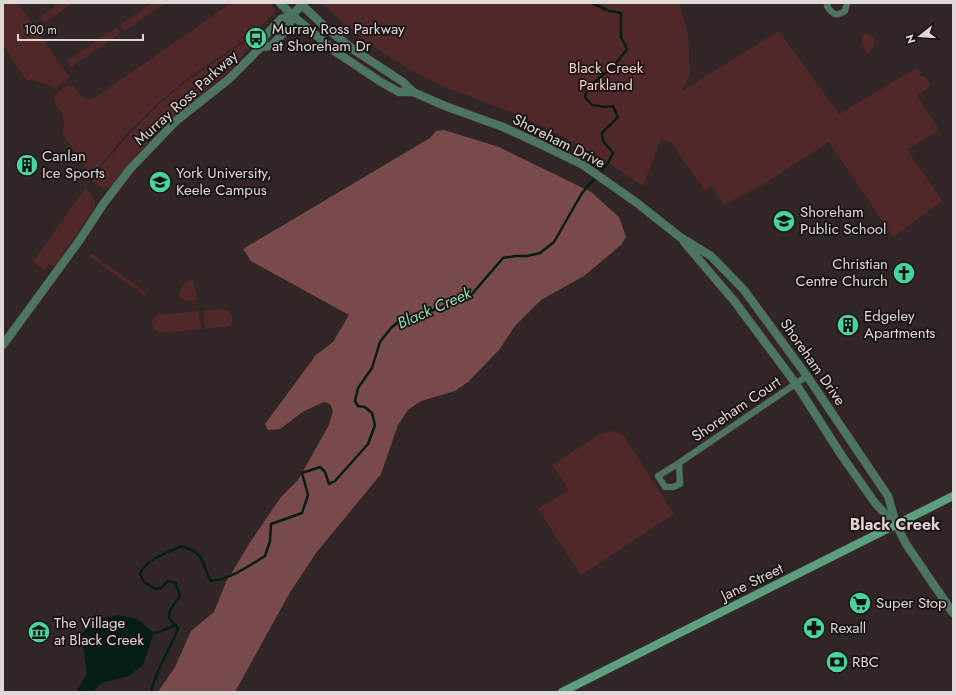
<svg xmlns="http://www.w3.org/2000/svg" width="956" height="695" viewBox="0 0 956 695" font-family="Jost,sans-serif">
<rect width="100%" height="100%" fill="#322525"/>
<g fill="#512829">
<path d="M3 3H18L69 77 68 79 54 89C45 81 40 84 31 79L27 81 3 46Z"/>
<path d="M60 3H73L44 23 40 17Z"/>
<path d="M152 3H165L125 31 120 25Z"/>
<path d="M229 3H270L274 8 275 12 255 32 188 78 156 105 126 134 91 176 63 135 62 132 64 125 63 116 56 105 54 96C58 93 65 86 70 86 79 84 76 101 93 99L227 6Z"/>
<path d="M324 3H679L688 35 690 74 682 91 779 31 839 114 915 69 920 70V76L926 77 931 86 917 96 939 130 907 150 942 201 893 237 829 142 762 185 724 205 712 186 705 191 671 142 661 139 643 186 600 157 555 132 514 113 447 88 409 69 366 42 323 5Z"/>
<path d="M117 27 121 33 71 67 67 61Z"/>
<path d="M866 34 872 36 875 40 873 47 869 53 866 52 861 41 862 36Z"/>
<path d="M252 36 256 40 227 73 160 130 133 158 111 186 103 188 96 184 92 178C116 149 141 120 170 95 196 73 225 56 252 36Z"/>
<path d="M86 187 95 201V207L54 267 49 264 45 270 33 262Z"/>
<path d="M91 253 145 292 146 295 145 296 89 256Z"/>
<path d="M189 280H192L194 284 197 300 187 301 180 297C178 289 184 285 189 280Z"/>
<path d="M224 309 229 311 232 315V322L229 326 205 329 204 311Z"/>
<path d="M199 311 201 329 162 333 154 329 151 322 157 315Z"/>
<path d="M613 431 623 435 674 514 581 575 538 509 569 490 552 465 600 434Z"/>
</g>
<path fill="#794a4b" d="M444 130 499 147 591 192 619 217 626 237 621 245 584 276 541 300 515 326 499 350 468 382 455 391 421 401 408 410 398 425 381 474 316 553 289 594 235 692H158L175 667 191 631 214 612 226 582 251 541 281 497 298 480 329 425 333 411 330 404 324 402 304 411 280 429 268 430 265 424 316 355 333 342 349 315 251 261 243 249 430 138 436 131Z"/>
<path fill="#041e13" d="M119 615 139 620 154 633 143 665 129 676 101 683 93 692H76L87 674 81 634 98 619Z"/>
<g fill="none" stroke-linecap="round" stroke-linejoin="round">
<g stroke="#041e13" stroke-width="2.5">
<path d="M154 633 159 632 176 625"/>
<path d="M151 692C156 669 170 650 178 629 176 625 171 622 169 618 167 611 176 602 180 597L176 583 168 581 161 588 155 589 144 582 140 574C147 558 167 553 182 546 190 549 198 552 202 560 206 567 206 574 211 581 230 579 249 566 265 556L270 541 271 524 302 513 308 495 302 473 320 467 325 472 329 484 335 481 368 444 375 425 372 413 365 407 358 406 355 401 358 388 372 368 380 342 391 328 399 321 455 303 472 294 503 258 515 256H527L540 253 554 242 582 193 608 163 613 153 603 141 602 133 618 117 613 106 605 107 592 105 585 97 587 88 614 66 627 49 621 37V13L609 11 592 3"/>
</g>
<g stroke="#4e4141" stroke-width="7">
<g id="minor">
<path d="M828 3 827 6C832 14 836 17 845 11L847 3"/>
<path d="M679 463 680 484 673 487H665L658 476 679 463 807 376"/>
</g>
</g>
<g stroke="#4e4141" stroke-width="9">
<g id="tertiary">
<path d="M280 3 292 15 336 52 381 82 399 92H413"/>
<path d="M300 3 325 27 354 50 403 82 413 92 445 106 503 127 540 144 583 165 637 203 680 237 711 256 744 290 807 376 888 496 896 524 906 544 953 613"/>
<path d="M261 47 271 46 289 27 292 15"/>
<path d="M684 242 735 302 796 384 842 456 875 503 895 524"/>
<path d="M3 345 79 241 104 203 130 169 176 121 229 79 261 47 264 37 281 19 292 15 302 5"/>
</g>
</g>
<g stroke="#4e4141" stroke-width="9">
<path id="secondary" d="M562 692 953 496"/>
</g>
<use href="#minor" stroke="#4b7461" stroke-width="6"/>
<use href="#tertiary" stroke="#4b7461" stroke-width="8"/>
<use href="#secondary" stroke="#5a9f7f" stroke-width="8"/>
</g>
<defs>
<g id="bus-disc" transform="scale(1.15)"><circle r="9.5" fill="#48d49d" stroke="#161010"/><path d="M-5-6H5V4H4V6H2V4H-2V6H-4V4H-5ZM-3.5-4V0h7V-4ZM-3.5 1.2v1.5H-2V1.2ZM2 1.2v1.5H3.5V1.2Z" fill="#111"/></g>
<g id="building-disc" transform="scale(1.15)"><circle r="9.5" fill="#48d49d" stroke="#161010"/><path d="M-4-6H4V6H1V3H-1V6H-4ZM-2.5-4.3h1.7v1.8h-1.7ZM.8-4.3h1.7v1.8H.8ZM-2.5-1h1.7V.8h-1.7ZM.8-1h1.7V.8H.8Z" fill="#111"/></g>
<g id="university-disc" transform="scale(1.15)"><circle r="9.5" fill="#48d49d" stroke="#161010"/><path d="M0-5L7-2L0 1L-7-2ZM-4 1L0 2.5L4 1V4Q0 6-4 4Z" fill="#111"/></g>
<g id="school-disc" transform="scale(1.15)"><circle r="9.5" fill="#48d49d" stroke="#161010"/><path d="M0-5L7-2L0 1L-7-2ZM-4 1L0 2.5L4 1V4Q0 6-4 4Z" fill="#111"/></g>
<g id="church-disc" transform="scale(1.15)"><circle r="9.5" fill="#48d49d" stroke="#161010"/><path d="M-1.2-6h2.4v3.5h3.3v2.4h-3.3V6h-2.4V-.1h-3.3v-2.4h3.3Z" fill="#111"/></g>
<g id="supermarket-disc" transform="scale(1.15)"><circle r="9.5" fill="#48d49d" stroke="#161010"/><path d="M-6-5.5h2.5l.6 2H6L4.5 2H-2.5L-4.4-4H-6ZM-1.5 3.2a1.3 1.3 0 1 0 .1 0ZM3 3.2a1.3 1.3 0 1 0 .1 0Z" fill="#111"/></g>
<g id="pharmacy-disc" transform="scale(1.15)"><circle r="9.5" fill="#48d49d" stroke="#161010"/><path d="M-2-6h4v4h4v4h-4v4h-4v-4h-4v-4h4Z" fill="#111"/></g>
<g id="museum-disc" transform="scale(1.15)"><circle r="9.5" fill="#48d49d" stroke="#161010"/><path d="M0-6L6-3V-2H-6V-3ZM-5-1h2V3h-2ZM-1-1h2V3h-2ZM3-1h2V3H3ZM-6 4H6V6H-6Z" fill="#111"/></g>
<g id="bank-disc" transform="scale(1.15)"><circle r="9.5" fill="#48d49d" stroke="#161010"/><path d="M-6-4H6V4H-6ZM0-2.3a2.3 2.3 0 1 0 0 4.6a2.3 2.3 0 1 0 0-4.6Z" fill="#111"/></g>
</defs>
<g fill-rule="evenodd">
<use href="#bus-disc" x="256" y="38"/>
<use href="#building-disc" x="27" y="165"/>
<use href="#university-disc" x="160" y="182"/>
<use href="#school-disc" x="784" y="221"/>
<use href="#church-disc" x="904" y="273"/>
<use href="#building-disc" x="848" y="325"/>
<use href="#supermarket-disc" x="860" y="603"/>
<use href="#pharmacy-disc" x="814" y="628"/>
<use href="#museum-disc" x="39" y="632"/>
<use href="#bank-disc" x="837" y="662"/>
</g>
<g text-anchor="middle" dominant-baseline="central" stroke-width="3.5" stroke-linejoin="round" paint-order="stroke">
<g font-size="15" fill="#e0d7d7" stroke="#161010" text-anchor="start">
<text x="272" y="29">Murray Ross Parkway<tspan x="272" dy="17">at Shoreham Dr</tspan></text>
<text x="42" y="156">Canlan<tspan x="42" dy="17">Ice Sports</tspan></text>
<text x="176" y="173">York University,<tspan x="176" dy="17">Keele Campus</tspan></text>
<text x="800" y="212">Shoreham<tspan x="800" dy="17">Public School</tspan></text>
<text x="888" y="264" text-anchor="end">Christian<tspan x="888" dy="17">Centre Church</tspan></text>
<text x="864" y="316">Edgeley<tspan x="864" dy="17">Apartments</tspan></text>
<text x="876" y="603">Super Stop</text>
<text x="54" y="623">The Village<tspan x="54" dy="17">at Black Creek</tspan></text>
<text x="830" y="628">Rexall</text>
<text x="852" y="662">RBC</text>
</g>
<g font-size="15" fill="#ffcdcd" stroke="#161010">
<text x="606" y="68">Black Creek<tspan x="606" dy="17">Parkland</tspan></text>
</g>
<g font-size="15" fill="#e0d7d7" stroke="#161010">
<text transform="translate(186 98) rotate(-42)">Murray Ross Parkway</text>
<text transform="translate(559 141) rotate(27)">Shoreham Drive</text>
<text transform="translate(813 362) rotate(55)">Shoreham Drive</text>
<text transform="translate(736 409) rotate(-34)">Shoreham Court</text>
<text transform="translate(752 582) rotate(-26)">Jane Street</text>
</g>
<g font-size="16" font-style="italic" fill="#8ddcb7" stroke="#161010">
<text transform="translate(434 308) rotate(-24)">Black Creek</text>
</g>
<g font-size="16" font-weight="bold" fill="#e3d2d1" stroke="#161010">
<text x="895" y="524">Black Creek</text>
</g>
</g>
<rect width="956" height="695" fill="none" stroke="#e0d7d7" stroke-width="8"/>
<g transform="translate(920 36) rotate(253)" stroke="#161010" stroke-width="3" paint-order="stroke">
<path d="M0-3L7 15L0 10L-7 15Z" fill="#e0d7d7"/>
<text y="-6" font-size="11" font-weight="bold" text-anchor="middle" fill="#e0d7d7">N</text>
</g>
<path d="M18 34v6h125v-6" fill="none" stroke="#e0d7d7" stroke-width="2"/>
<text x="24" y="34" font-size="12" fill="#e0d7d7" stroke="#161010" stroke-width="3" paint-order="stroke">100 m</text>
</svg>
